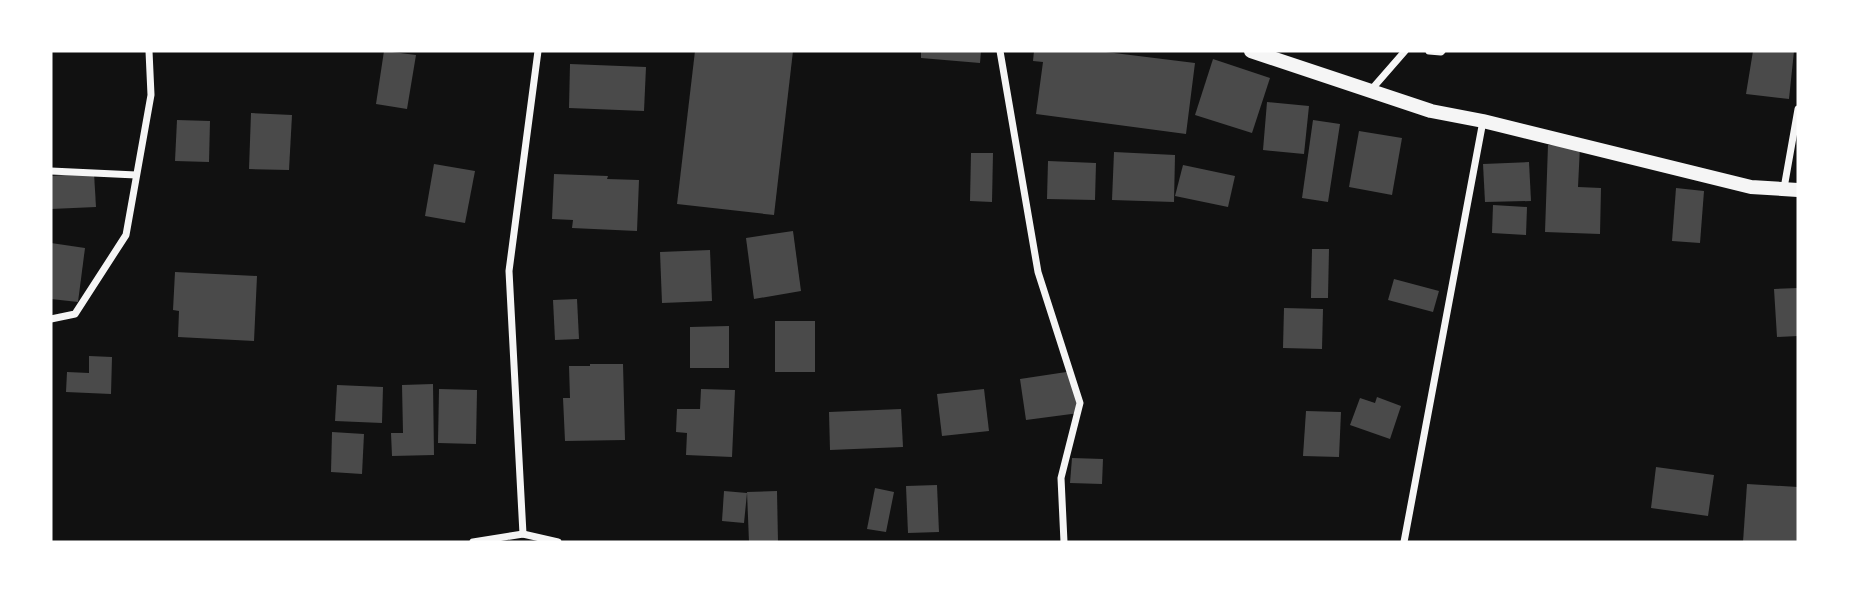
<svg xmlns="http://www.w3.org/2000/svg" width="1849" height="593" viewBox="0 0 1849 593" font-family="'Crimson Pro',serif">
<rect width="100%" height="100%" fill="#111"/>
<g fill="#4a4a4a">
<path d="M384 51 416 55 407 109 376 104Z"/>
<path d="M695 51H793L774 215 677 204Z"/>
<path d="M921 51H981L980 63 921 58Z"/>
<path d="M1034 51H1098L1195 63 1186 134 1036 114 1043 62 1033 61Z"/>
<path d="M1753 51H1794L1789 99 1746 94Z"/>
<path d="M1213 59 1270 78 1252 133 1195 115Z"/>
<path d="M570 64 646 67 644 111 569 108Z"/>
<path d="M1267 102 1309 106 1304 154 1263 150Z"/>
<path d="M251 113 292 115 289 170 249 169Z"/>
<path d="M177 120 210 121 209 162 175 161Z"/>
<path d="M1313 120 1340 124 1328 202 1302 198Z"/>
<path d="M1359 131 1402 138 1392 195 1349 187Z"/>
<path d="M1548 145 1580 146 1578 187 1601 188 1600 234 1545 232Z"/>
<path d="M1114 152 1175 155 1174 202 1112 200Z"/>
<path d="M971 153H993L992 202 970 201Z"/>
<path d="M1048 161 1096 163 1095 200 1047 199Z"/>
<path d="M1529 162 1531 201 1485 202 1483 164Z"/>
<path d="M434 164 475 171 465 223 425 216Z"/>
<path d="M1183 165 1235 176 1228 207 1175 196Z"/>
<path d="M94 173 96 207 51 209V176Z"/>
<path d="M554 174 608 176 607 179 639 180 637 231 572 228 573 220 552 219Z"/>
<path d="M1676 188 1704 191 1700 243 1672 241Z"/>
<path d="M1493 205 1527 207 1526 235 1492 233Z"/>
<path d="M793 231 801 291 754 299 746 238Z"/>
<path d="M51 243 85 248 78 302 51 299Z"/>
<path d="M1312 249H1329L1328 298H1311Z"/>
<path d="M710 250 712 301 662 303 660 252Z"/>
<path d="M175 272 257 276 254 341 178 337 179 311 173 310Z"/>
<path d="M1394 279 1439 291 1433 312 1388 300Z"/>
<path d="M1798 288V336L1777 337 1774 289Z"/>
<path d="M577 299 579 339 555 340 553 300Z"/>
<path d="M1284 308 1323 309 1322 349 1283 348Z"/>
<rect x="775" y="321" width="40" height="51"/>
<path d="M729 326V368H690V327Z"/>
<path d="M89 356 112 357 111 394 66 392 67 372 89 373Z"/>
<path d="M590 364H623L625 440 565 441 563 398H570L569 366H590Z"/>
<path d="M1073 371 1079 413 1026 420 1020 379Z"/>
<path d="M433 384 434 455 392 456 391 433H403L402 385Z"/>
<path d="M337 385 383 387 382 423 335 421Z"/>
<path d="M439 389 477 390 476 444 438 443Z"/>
<path d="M701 389 735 390 732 457 686 455 687 433 676 432 677 409H700Z"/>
<path d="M984 389 989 431 942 436 937 394Z"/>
<path d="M1377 397 1401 406 1390 439 1350 425 1360 398 1375 403Z"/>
<path d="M901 409 903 447 830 450 829 412Z"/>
<path d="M1306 411 1341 412 1339 457 1303 456Z"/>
<path d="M332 432 364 434 362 474 331 472Z"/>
<path d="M1072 458 1103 459 1102 484 1070 483Z"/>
<path d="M1656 467 1714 475 1708 516 1651 508Z"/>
<path d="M1747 484 1798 487V542H1743Z"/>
<path d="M937 485 939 532 908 533 906 486Z"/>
<path d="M875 488 894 492 886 532 867 529Z"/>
<path d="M724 491 747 493 744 523 722 521Z"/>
<path d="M777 491 778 542H749L747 492Z"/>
</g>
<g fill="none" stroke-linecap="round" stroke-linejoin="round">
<g stroke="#f5f5f5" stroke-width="7">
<path d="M1000 51 1038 272 1080 403 1061 478 1064 542"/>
<path d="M1429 51 1441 52 1442 51"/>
<path d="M1371 90 1405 51"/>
<path d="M51 171 136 175"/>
<path d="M1784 188 1798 109"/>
<path d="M51 319 75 314 126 235 151 95 149 51"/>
<path d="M523 534 509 271 538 51"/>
<path d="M473 542 523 534 558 542"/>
<path d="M1404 542 1483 121"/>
</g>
<path stroke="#f5f5f5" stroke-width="14" d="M1251 51 1431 111 1483 121 1751 187 1798 190"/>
</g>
<rect width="1849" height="593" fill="none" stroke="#ffffff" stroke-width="105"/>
</svg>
